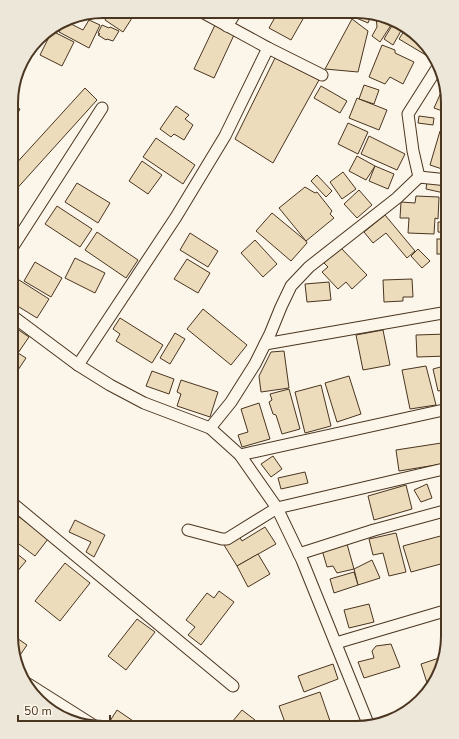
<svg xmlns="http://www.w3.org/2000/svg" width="459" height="739" viewBox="0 0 459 739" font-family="'Nunito Sans',sans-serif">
<rect width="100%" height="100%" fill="#fbf6e9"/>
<g fill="#ecdcbc" stroke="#4a3520">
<path d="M110 11H130L134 15 123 32 105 20Z"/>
<path d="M134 11H145L142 16Z"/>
<path d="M278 12H307L291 40 269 28Z"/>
<path d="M340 13H356L354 17 349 18Z"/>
<path d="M356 13H372L368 23 354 17Z"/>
<path d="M377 14 393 22 380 42 372 36 377 27 376 16Z"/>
<path d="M352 19 368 31 358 72 325 69Z"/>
<path d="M89 20 100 25 89 48 59 32 65 21 83 30Z"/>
<path d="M393 24 402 29 393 45 384 39Z"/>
<path d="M102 25 109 28 110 27 119 31 113 41 107 39 106 40 98 35 100 34 98 33Z"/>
<path d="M215 25 234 35 214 78 194 69Z"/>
<path d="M406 28 417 34 435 59 434 60 399 39Z"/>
<path d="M52 31 74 42 62 66 40 55Z"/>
<path d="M382 45 395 50V53L414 62 403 84 390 77 385 84 369 77Z"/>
<path d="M275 58 319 80 273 163 235 139Z"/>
<path d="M364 85 379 90 374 104 359 99Z"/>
<path d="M321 86 347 101 340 113 314 98Z"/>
<path d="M85 88 97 100 12 194V168Z"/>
<path d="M443 88 445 89 448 103V113L434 108Z"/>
<path d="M12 93 18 96 13 105 20 109 12 124Z"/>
<path d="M357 98 359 99 387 110 379 130 349 118Z"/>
<path d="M176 106 189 115 185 119 193 125 184 140 174 134 171 137 160 129Z"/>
<path d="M419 116 434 118 433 125 418 123Z"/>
<path d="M348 123 368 132 358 154 338 144Z"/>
<path d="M440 131 448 134V171L430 165Z"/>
<path d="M369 136 405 154 397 170 361 154Z"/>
<path d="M156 138 195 165 183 184 143 157Z"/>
<path d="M357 156 375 166 366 180 349 171Z"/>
<path d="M142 161 162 175 148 194 129 181Z"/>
<path d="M375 166 394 174 388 189 369 181Z"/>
<path d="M343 172 356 189 342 199 330 182Z"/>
<path d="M317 175 332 191 326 197 311 181Z"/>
<path d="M427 182 445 186 444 193 426 189Z"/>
<path d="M77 183 110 203 98 223 65 202Z"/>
<path d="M305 187 315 193 317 192 332 211 330 214 334 218 306 241 279 208Z"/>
<path d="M359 190 372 205 357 218 344 204Z"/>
<path d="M416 196 439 197 438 219 435 218 434 234 408 233 409 218H400L401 202 415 203Z"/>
<path d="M57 206 92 229 80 247 45 224Z"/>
<path d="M272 213 306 241 307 243 291 261 256 231Z"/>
<path d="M385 215 415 251 407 258 386 233 373 243 364 232Z"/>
<path d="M446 218H448V233L438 232V222H446Z"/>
<path d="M97 232 138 260 126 278 85 250Z"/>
<path d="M190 233 218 251 208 267 180 250Z"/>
<rect x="437" y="239" width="11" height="15"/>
<path d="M255 240 277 264 263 277 241 253Z"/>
<path d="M340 247 367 275 352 289 346 282 338 289 322 272 328 267 324 263Z"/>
<path d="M418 249 430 261 422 268 411 256Z"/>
<path d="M75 258 105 273 95 293 65 278Z"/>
<path d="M187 259 210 273 198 293 174 279Z"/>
<path d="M35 262 62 278 51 297 24 281Z"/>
<path d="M16 278 49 299 37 318 11 302V286Z"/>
<path d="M412 279 413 297H403V301L384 302 383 280Z"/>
<path d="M329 282 331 300 307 302 305 284Z"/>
<path d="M203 309 247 345 231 365 187 329Z"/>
<path d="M120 318 163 345 152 363 116 341 120 334 113 329Z"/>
<path d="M11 325 29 337 18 353 26 358 18 370 12 366 11 359Z"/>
<path d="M446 326H448V356L417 357 416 335 447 334Z"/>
<path d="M383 330 390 365 363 370 356 335Z"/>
<path d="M175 333 185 339 170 364 160 358Z"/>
<path d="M284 351 289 388 261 392 259 376 271 352Z"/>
<path d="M448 365V389L438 391 433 369Z"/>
<path d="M426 366 436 405 410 409 402 370Z"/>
<path d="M152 371 174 379 169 394 146 386Z"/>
<path d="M349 376 361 414 337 422 325 383Z"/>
<path d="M181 380 218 392 210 417 177 406 181 394 177 392Z"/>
<path d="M321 385 331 426 305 433 295 392Z"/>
<path d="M289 389 300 429 282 434 276 415 273 414 269 402 272 400 270 394Z"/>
<path d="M259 403 270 439 242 447 238 435 248 432 241 409Z"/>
<path d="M448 442V463L399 471 396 450Z"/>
<path d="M273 456 282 469 271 477 261 464Z"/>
<path d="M305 472 308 483 281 489 278 478Z"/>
<path d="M427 484 432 498 421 502 414 490Z"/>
<path d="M406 485 412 509 374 520 368 496Z"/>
<path d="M18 516 48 539 35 556 11 538V524Z"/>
<path d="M75 520 105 535 94 557 86 552 91 542 69 532Z"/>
<path d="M265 527 276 544 237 566 224 545 239 536 242 541Z"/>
<path d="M396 533 406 572 389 576 383 553 373 555 369 539Z"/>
<path d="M448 534V562L411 572 403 546Z"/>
<path d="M347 544 354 569 337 573 333 566 327 567 322 550Z"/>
<path d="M11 549 26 561 16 573 11 568Z"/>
<path d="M258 554 270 574 248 587 237 566Z"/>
<path d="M372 560 380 578 358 585 354 569Z"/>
<path d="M448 562V586L441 564Z"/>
<path d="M65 563 90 583 60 621 35 601Z"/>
<path d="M354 572 358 585 334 593 330 579Z"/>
<path d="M219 591 234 602 201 645 188 635 195 627 186 620 207 593 214 598Z"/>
<path d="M369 604 374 622 349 628 344 610Z"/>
<path d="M137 619 155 632 126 670 108 656Z"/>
<path d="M11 634 27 645 16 661 11 636Z"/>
<path d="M391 644 400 667 364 678 358 662 374 658 372 651 376 646Z"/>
<path d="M442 657 432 684 428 686 421 664Z"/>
<path d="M333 664 338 679 304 692 298 676Z"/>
<path d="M320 692 330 721 310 728H287L279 706Z"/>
<path d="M117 710 142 727H112L108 724Z"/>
<path d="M242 710 255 720 248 728H227Z"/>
<path d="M213 724 218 728H209Z"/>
</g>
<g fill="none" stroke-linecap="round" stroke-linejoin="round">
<g stroke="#4a3520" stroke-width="13">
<g id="street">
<path d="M202 12 268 48 322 75"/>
<path d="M227 26 236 12"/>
<path d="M419 177 413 151 408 114 439 65"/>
<path d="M419 177 448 180"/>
<path d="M12 248 102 108"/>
<path d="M11 315 78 365 110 385 144 403 210 428 240 455 277 508 302 560 369 726"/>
<path d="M265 344 448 312"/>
<path d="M78 365 176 217 225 136 268 48"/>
<path d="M210 428 231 402 255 364 270 334 281 307 291 286 309 267 397 198 419 177"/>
<path d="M240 455 448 409"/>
<path d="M11 502 233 686"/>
<path d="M188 530 222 539H227L277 508 448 468"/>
<path d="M299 554 374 530 448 510"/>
<path d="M336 643 448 610"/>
<path d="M28 684 96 727"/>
</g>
</g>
<use href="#street" stroke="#fbf6e9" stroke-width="11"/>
</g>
<path d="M0 0H459V739H0ZM103 18H356A85 85 0 0 1 441 103V636A85 85 0 0 1 356 721H103A85 85 0 0 1 18 636V103A85 85 0 0 1 103 18Z" fill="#ede7d9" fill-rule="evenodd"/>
<path fill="none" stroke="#4a3520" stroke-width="2" d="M103 18H356A85 85 0 0 1 441 103V636A85 85 0 0 1 356 721H103A85 85 0 0 1 18 636V103A85 85 0 0 1 103 18Z"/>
<path d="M18 715v6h92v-6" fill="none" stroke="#4a3520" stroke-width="2"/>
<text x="24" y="715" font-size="12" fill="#4a3520" stroke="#fbf6e9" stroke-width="3" paint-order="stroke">50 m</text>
</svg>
